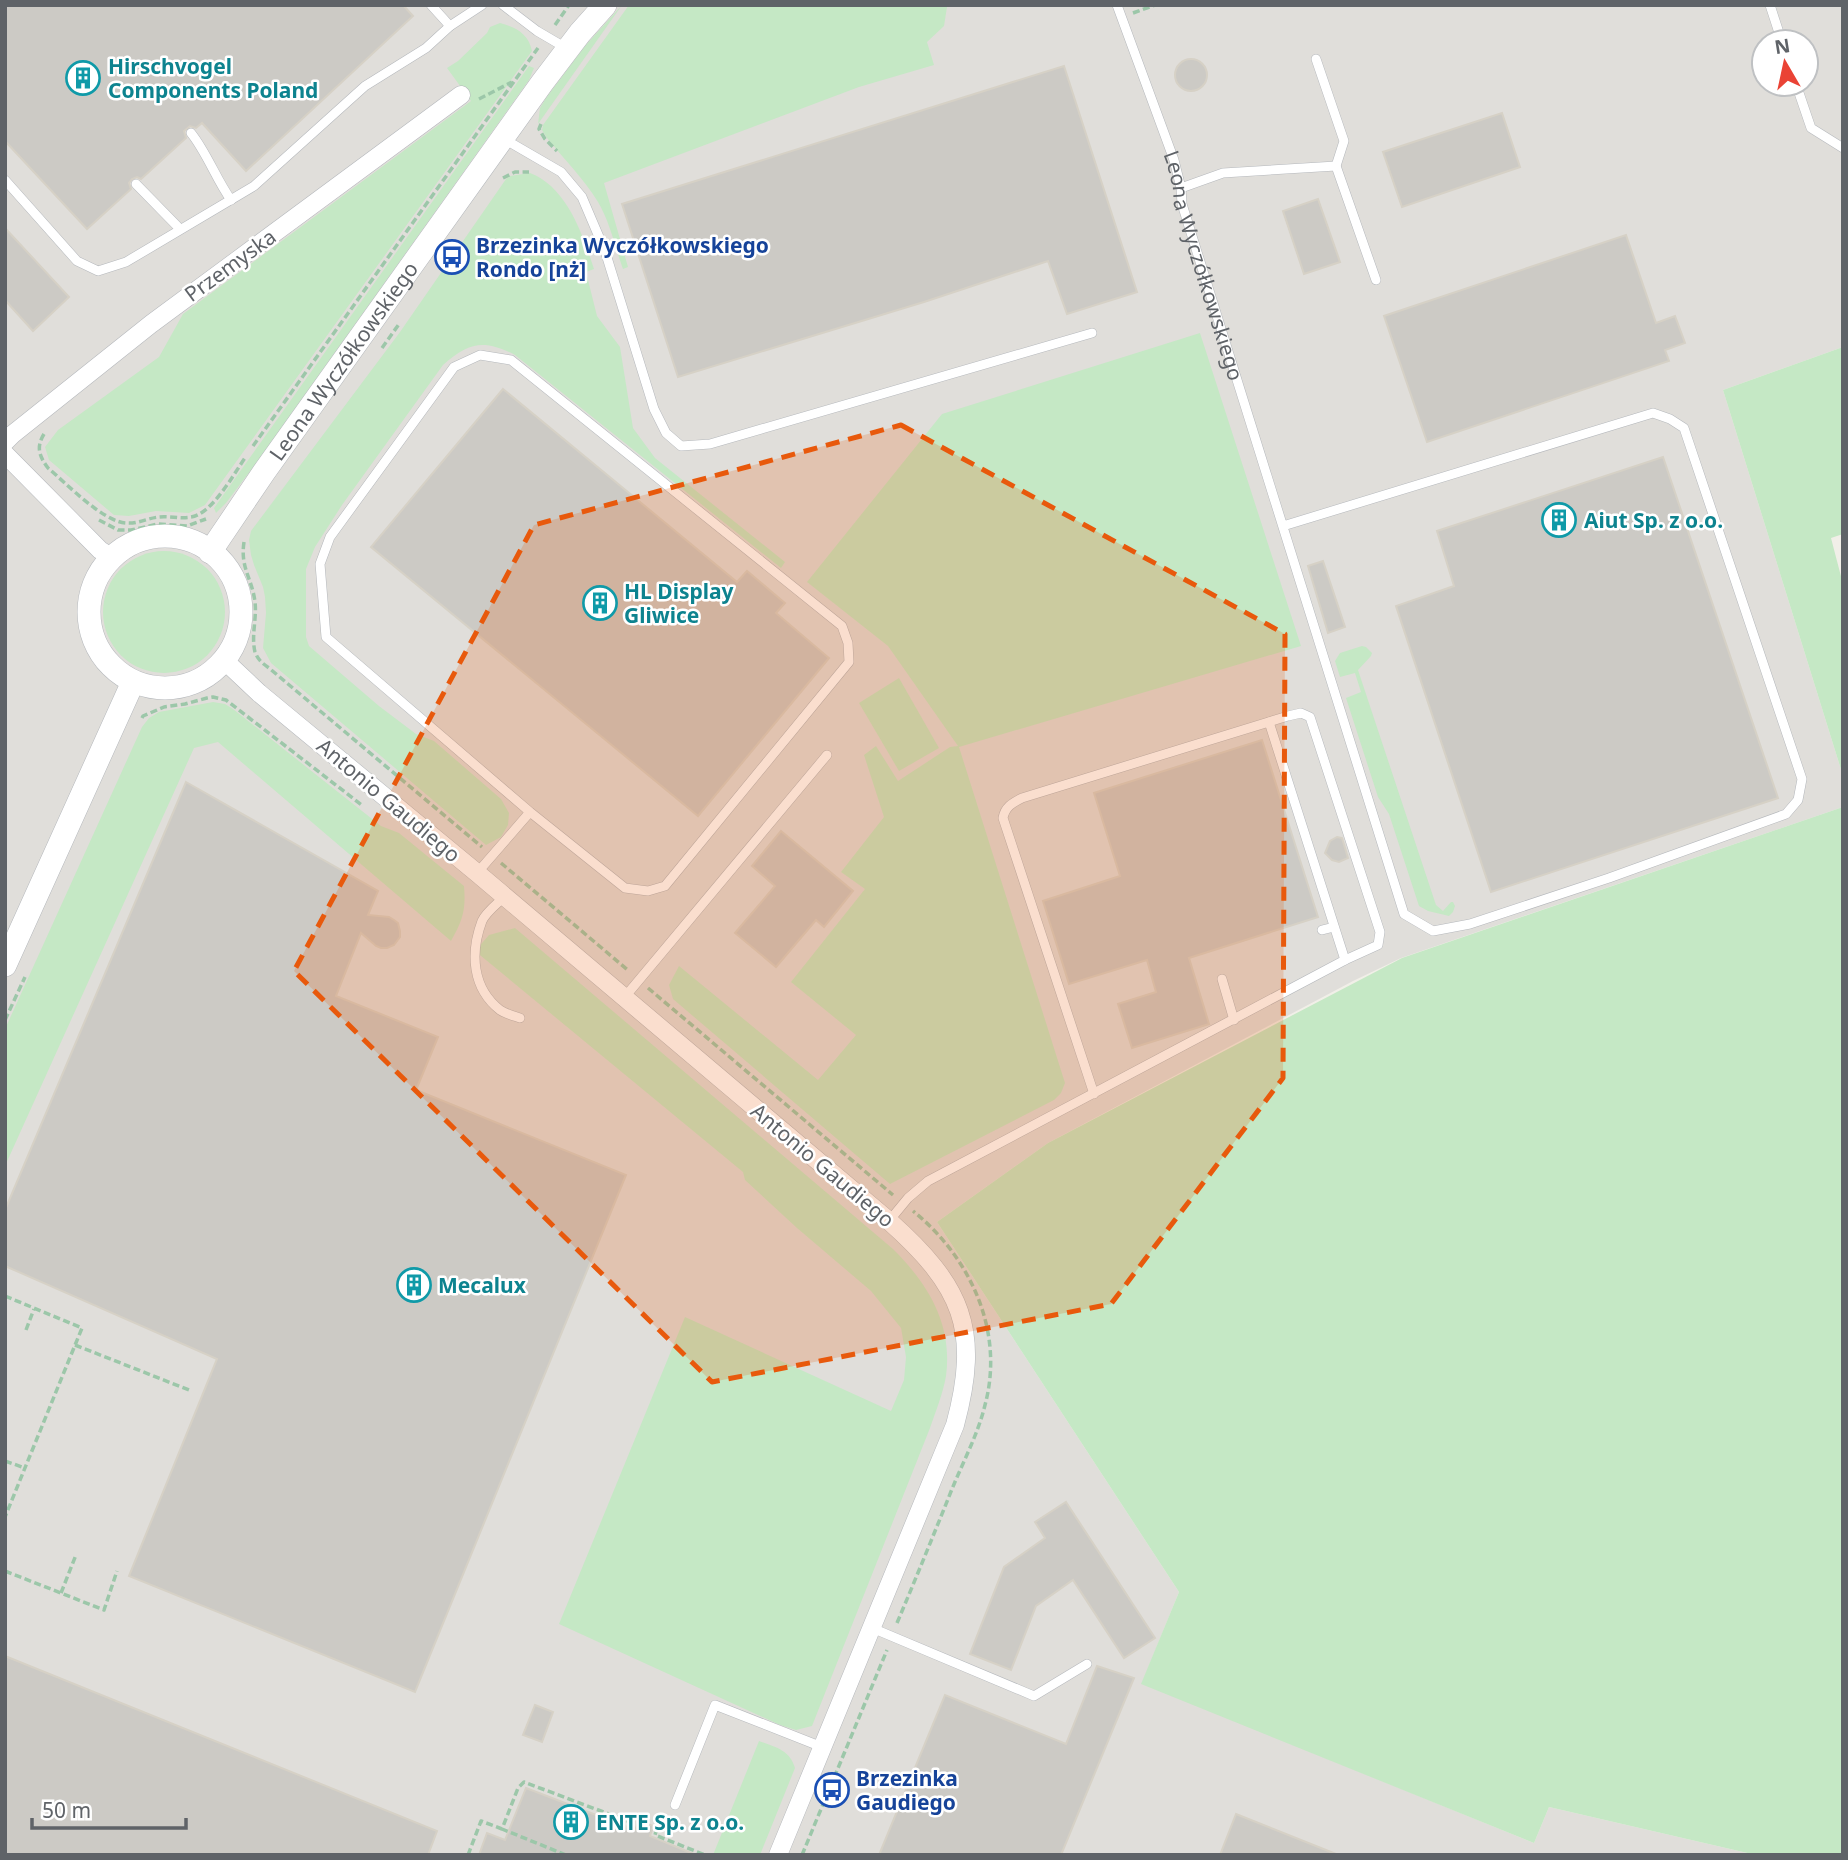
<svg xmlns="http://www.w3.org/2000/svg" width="1848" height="1860" viewBox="0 0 1848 1860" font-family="'Noto Sans',sans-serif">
<rect width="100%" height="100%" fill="#f1efe8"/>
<path fill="#e0deda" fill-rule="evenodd" d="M5 5H1843V347L1723 390 1843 776V807L1401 958 1353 981 1048 1143 937 1222 1179 1592 1142 1683 1534 1843 1549 1807 1756 1855H5ZM1764 42H1806V84H1764Z"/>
<g fill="#c5e8c5">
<path d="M622 5 538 124 540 108 546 98 585 46Z"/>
<path d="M629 5H947V7L944 26 927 42 934 65 859 87 604 183 628 267 623 269C615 247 610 222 598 202 584 179 564 159 547 138L542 130 543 125Z"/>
<path d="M500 23C516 27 529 34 532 51L205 505 189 513 156 511 129 516 114 515 49 460 45 447 58 430 159 357 183 314 471 101 447 68 458 61 487 33 490 27Z"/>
<path d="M529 66 534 68 529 80 254 466 226 503 216 513 214 508Z"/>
<path d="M530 173C567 187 583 235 594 269L586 272 597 316 620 347 633 428 655 458 785 562 781 568 515 355C484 339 469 342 443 365L342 505 315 547 306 569V637L309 646 379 706 416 734 434 741 501 799 509 813 508 825 501 837 486 845 271 663 263 648 266 613 265 597 263 587 254 565 251 555 249 540 251 531 400 332 506 179 510 176Z"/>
<path d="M1200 333 1301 646 959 747 1065 1083 1061 1093 1054 1100 890 1184 673 999 669 985 679 966 818 1080 856 1035 791 982 865 889 841 872 884 817 864 755 876 746 898 781 950 747 958 746 888 646 807 582 942 414Z"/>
<path d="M1843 347V534L1831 538 1843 584V776L1723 390Z"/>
<circle cx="164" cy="612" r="61"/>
<path d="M1362 646 1366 647 1372 653 1371 656 1358 670 1436 905 1443 911 1451 902H1453L1455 906 1453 912 1449 916 1428 911 1419 906 1389 814 1378 797 1346 698 1361 692 1355 673 1340 677 1335 661 1340 653Z"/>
<path d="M899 678 939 748 899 771 859 703Z"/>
<path d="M213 702 225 704 233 709 381 826 399 833 464 886C466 910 463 920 451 941L218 742 194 748 5 1166V1029L142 727 149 718 159 712Z"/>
<path d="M1843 807V1855H1756L1549 1807 1534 1843 1141 1684 1179 1592 937 1222 1048 1143 1402 958Z"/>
<path d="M515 928 893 1249C928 1284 953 1324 946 1376 943 1393 936 1411 930 1428L812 1726 796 1730 780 1725 559 1624 685 1317 891 1411 904 1380 906 1357 901 1328 871 1291 797 1228 745 1180 743 1172 475 951 489 935Z"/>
<path d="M759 1741C775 1747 790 1750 795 1768L760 1855H713Z"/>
</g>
<g fill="#cccac5" stroke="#d6d1c6" stroke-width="2">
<path d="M5 5H403L413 16 246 171 202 123 196 128 190 126 184 131 186 138 141 179 137 177 132 179 129 183 131 189 87 229 5 141Z"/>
<circle cx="1191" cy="75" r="16"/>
<path d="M1064 66 1137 292 1067 314 1048 261 924 302 678 377 622 204Z"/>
<path d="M1502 113 1520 167 1402 207 1383 152Z"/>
<path d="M1318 199 1340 262 1304 274 1283 211Z"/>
<path d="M5 228 69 297 33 331 5 300Z"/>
<path d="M1626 235 1656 323 1675 316 1685 343 1665 350 1669 361 1427 442 1384 316Z"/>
<path d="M503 389 737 582 747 571 785 603 776 613 829 658 698 816 371 547Z"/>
<path d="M1663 457 1778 798 1491 892 1396 606 1454 586 1437 531Z"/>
<path d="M1323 561 1345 627 1328 633 1308 566Z"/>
<path d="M1262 740 1318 917 1189 958 1209 1024 1132 1048 1118 1004 1156 992 1147 960 1069 984 1043 901 1120 876 1094 793Z"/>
<path d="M186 782 378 891 368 915 389 917 394 920 398 923 400 931V937L394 945 387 948H381L376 946 361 933 336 996 438 1037 416 1090 626 1175 415 1692 129 1576 217 1359 5 1266V1210Z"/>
<path d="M781 831 853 891 824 927 816 920 776 967 735 933 775 886 752 866Z"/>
<path d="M1337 837 1342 838 1348 858 1339 862 1332 860 1325 853 1330 841Z"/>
<path d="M1066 1502 1155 1638 1124 1658 1073 1580 1036 1606 1011 1670 970 1654 1004 1567 1045 1538 1035 1522Z"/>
<path d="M5 1656 437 1831 428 1855H5Z"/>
<path d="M1097 1666 1134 1678 1061 1855H879L945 1695 1066 1744Z"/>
<path d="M535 1705 553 1712 542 1742 523 1735Z"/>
<path d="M526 1788 635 1830 639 1821 646 1823 653 1826 650 1836 696 1855H479L487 1833 505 1840Z"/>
<path d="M1236 1814 1336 1854V1855H1220Z"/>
</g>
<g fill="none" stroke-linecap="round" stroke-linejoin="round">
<g stroke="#b5b8bc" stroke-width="10">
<g id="service">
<path d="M431 5 450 26"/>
<path d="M503 5 537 31 566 48"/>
<path id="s1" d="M1117 5 1174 160 1181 188 1182 204 1404 914 1433 931 1470 924 1609 878 1786 814 1798 800 1802 779 1684 428 1670 419 1653 413 1283 526"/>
<path d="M1770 5 1782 42"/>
<path d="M1316 59 1344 141 1336 166"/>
<path d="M1796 84 1811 128 1843 148"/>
<path d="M191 133C207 153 216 179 231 200"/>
<path d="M504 139 561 172 582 197 605 251 654 409 666 433 681 446 710 444 1092 333"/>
<path d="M5 180 77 261 98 271 126 262 254 186 365 86 426 48 450 26 482 5"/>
<path d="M136 184 180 229"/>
<path d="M1181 188 1223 173 1336 166 1376 280"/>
<path d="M1269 722 1345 960"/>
<path d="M477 873 530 812 326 637 320 564 330 537 454 367 480 355 511 360 842 626 848 643 849 662 665 886 648 891 625 888 530 812"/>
<path d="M504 897C497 904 486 912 482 921 470 953 472 988 500 1010 506 1014 514 1016 520 1018"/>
<path d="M1322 930 1334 927"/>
<path d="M1222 979 1234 1020"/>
<path d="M624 998 827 755"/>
<path d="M889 1221 908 1198 928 1181 1345 960 1378 945 1380 932 1310 717 1301 713 1288 716 1022 798C1012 803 1005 807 1003 818L1094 1094"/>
<path d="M872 1628 1034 1696 1087 1664"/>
<path d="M675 1805 715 1705 822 1747"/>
</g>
</g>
<g stroke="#b5b8bc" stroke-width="19">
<g id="minor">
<path d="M5 442 13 434 151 324 461 95"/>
<path d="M5 454 100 550 111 557"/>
<path d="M224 660 259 693 477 873 889 1221C962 1286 981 1329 955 1425L778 1855"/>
</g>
</g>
<g stroke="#b5b8bc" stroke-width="24">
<g id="tertiary">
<circle cx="165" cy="612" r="76"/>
<path id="s2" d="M210 552 264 472 542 83 580 33 605 5"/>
<path d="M5 965 133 682"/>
</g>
</g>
<g stroke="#9cc7a9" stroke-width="3.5" stroke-dasharray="7 3.5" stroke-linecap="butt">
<path d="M1133 13 1155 5"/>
<path d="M555 25 569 5"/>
<path d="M479 99 512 82"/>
<path d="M541 124 539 129 545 139 557 151"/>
<path d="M503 178 515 172H529"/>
<path d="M382 348 399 324"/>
<path d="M44 434C36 447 39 456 48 468 66 483 104 523 127 523 137 524 148 518 159 517 170 516 181 519 191 517 212 514 233 475 245 458"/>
<path d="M253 446 538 48"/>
<path d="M99 520 118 530H131L158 524 187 526 206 519"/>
<path d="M244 542C240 568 252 578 255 602 257 618 251 636 255 652 258 660 262 663 269 668L482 847"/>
<path d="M142 718 143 716 164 707 185 704 207 698 213 697 226 700 363 806"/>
<path d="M501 863 629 971"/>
<path d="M648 988 893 1195"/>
<path d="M5 1020 25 977"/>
<path d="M5 1296 82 1328 5 1517"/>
<path d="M26 1330 34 1309"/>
<path d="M75 1345 189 1390"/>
<path d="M5 1461 25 1468"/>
<path d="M5 1571 104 1610 117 1571"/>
<path d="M61 1593 76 1555"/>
<path d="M897 1623C916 1578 934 1534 952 1489 963 1462 978 1434 985 1405 1005 1331 970 1257 913 1211"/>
<path d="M657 1828 655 1835 705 1855"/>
<path d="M468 1855 481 1821 502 1829"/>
<path d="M566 1855 502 1829 518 1788 524 1782 630 1822 633 1818"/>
<path d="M802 1855 887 1650"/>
</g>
<use href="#service" stroke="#fff" stroke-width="9"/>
<use href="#minor" stroke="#fff" stroke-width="18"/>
<use href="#tertiary" stroke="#fff" stroke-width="23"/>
</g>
<path fill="#e8590c" fill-opacity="0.2" stroke="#e8590c" stroke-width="5" stroke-dasharray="14 9" stroke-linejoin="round" d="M901 425 1285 634 1283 1078 1111 1304 712 1382 294 971 534 525Z"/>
<defs>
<g id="building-ring" transform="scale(1.75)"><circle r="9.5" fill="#fff" stroke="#0f9aa8" stroke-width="1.5"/><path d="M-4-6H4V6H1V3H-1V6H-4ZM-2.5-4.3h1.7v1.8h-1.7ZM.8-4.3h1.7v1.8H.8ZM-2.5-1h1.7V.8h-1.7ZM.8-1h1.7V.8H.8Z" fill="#0f9aa8"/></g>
<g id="bus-ring" transform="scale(1.75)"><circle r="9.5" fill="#fff" stroke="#1a4fb4" stroke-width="1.5"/><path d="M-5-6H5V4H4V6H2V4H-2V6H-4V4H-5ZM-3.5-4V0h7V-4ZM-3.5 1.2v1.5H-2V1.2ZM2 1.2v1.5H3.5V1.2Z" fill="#1a4fb4"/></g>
</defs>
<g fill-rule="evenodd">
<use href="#building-ring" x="83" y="78"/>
<use href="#bus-ring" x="452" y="257"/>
<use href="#building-ring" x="1559" y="520"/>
<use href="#building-ring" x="600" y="603"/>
<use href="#building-ring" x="414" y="1285"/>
<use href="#bus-ring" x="832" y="1790"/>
<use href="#building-ring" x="571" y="1822"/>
</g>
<g text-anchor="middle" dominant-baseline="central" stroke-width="5" stroke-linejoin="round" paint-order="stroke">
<g font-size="21" font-weight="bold" fill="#0d838f" stroke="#fff" text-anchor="start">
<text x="108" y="66">Hirschvogel<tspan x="108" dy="24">Components Poland</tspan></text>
<text x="1584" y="520">Aiut Sp. z o.o.</text>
<text x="624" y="591">HL Display<tspan x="624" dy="24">Gliwice</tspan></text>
<text x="438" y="1285">Mecalux</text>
<text x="596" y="1822">ENTE Sp. z o.o.</text>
</g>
<g font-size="21" font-weight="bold" fill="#164399" stroke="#fff" text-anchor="start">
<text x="476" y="245">Brzezinka Wyczółkowskiego<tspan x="476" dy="24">Rondo [nż]</tspan></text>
<text x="856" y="1778">Brzezinka<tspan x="856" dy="24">Gaudiego</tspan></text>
</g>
<g font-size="21" fill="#5f6368" stroke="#fff">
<text transform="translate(230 265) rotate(-36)">Przemyska</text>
<text stroke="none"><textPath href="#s1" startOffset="275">Leona Wyczółkowskiego</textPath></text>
<text stroke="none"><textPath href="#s2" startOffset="233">Leona Wyczółkowskiego</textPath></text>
<text transform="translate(389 800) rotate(40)">Antonio Gaudiego</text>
<text transform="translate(823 1165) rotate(40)">Antonio Gaudiego</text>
</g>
</g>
<rect width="1848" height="1860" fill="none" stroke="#5f6368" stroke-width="14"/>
<g transform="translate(1785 63) rotate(351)"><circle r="33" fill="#ffffff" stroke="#bfc1c3" stroke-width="2"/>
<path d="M0-5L12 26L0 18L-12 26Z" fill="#ea4335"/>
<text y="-10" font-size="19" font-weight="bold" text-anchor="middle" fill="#5f6368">N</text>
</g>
<path d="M32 1818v10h154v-10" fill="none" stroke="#5f6368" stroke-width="3.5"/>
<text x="42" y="1818" font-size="21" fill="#5f6368" stroke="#ffffff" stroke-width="5" paint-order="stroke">50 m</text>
</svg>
